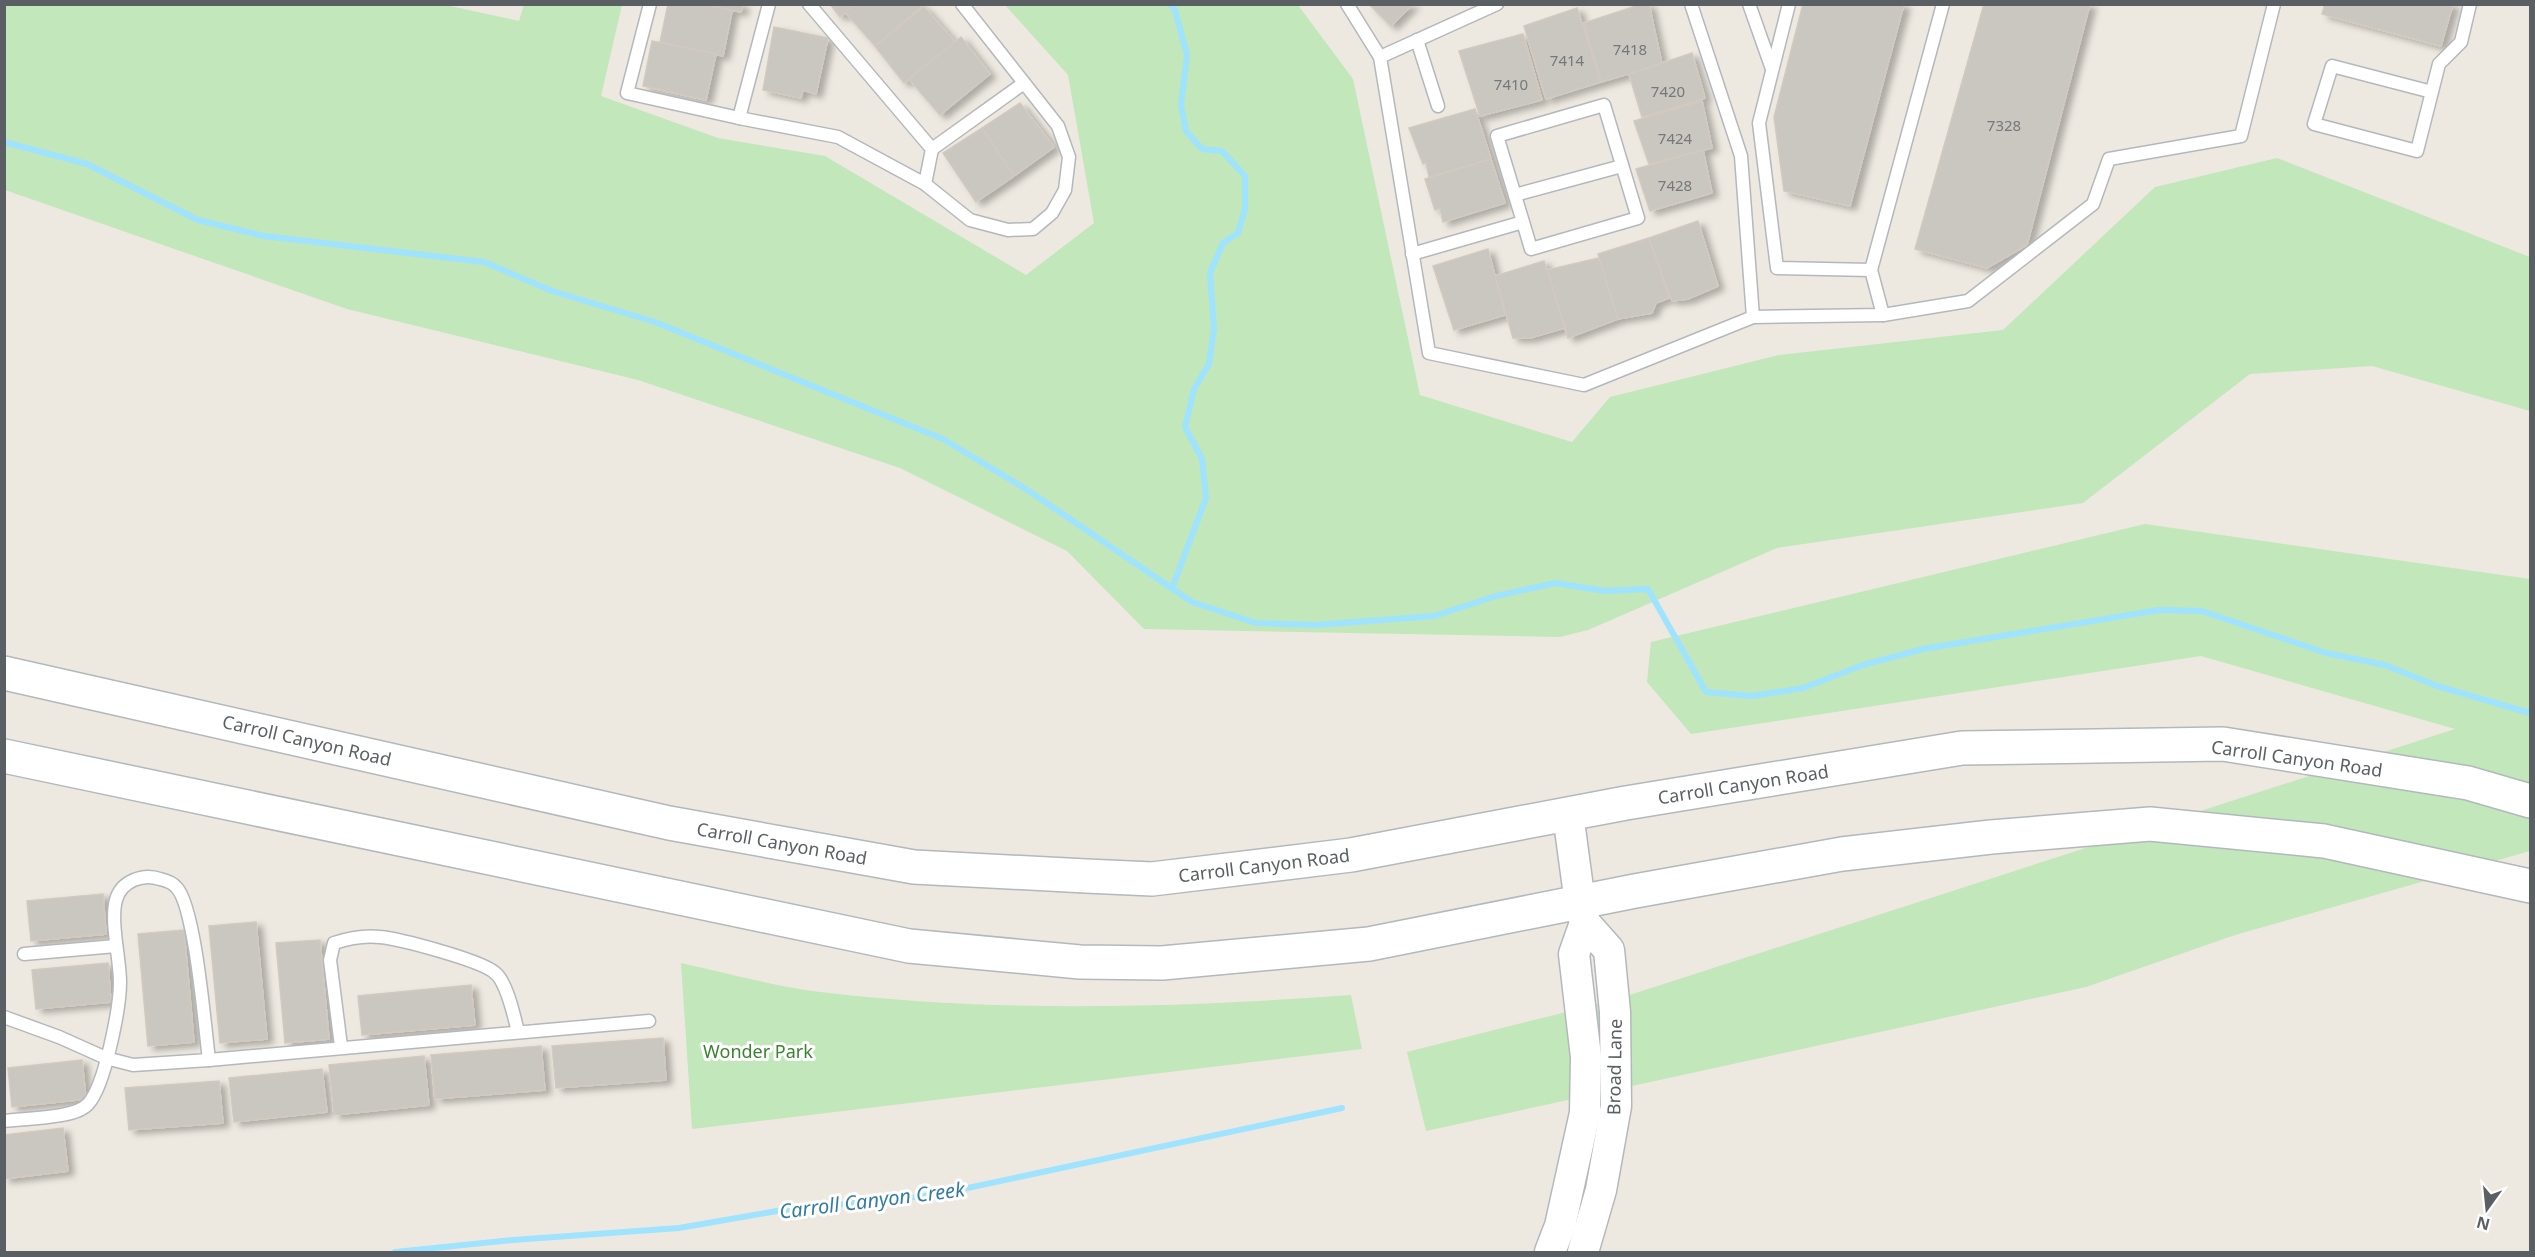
<svg xmlns="http://www.w3.org/2000/svg" width="2535" height="1257" viewBox="0 0 2535 1257" font-family="'Noto Sans',sans-serif">
<defs>
<filter id="shadow"><feDropShadow dx="6" dy="4" stdDeviation="3" flood-color="#0004"/></filter>
</defs>
<rect width="100%" height="100%" fill="#ede9e0"/>
<g fill="#c1e7bb">
<path d="M441 4 519 21 524 5H622L601 96 718 138 825 156 1026 275 1094 223 1068 75 1005 5H1298L1353 79 1420 395 1572 442 1610 397 1779 355 2003 330 2155 187 2277 158 2530 257V411L2372 366 2250 374 2083 503 1777 548 1588 630 1560 637 1144 629 1067 551 900 468 638 380 347 309 5 190V5Z"/>
<path d="M2145 524 2530 579V851L2235 935 2086 987 1426 1131 1407 1052 1614 1000 2455 729 2201 656 1691 734 1647 682 1651 642Z"/>
<path d="M681 963C727 973 773 986 820 992 996 1013 1175 1008 1351 995L1362 1049 692 1129Z"/>
</g>
<g fill="none" stroke-linecap="round" stroke-linejoin="round">
<g stroke="#9fe3ff" stroke-width="6">
<path d="M1170 4 1175 10 1187 55 1181 105 1186 131 1202 149 1222 151 1245 176V209L1238 233 1223 243 1210 273 1214 328 1209 364 1194 389 1185 427 1202 459 1206 498 1172 588"/>
<path d="M4 142 87 164 198 220 264 236 484 262 552 291 655 322 943 439 1029 491 1192 602 1256 623 1316 625 1434 616 1496 596 1555 583 1605 591 1648 589 1706 692 1752 696 1803 688 1863 665 1923 649 2159 610 2202 611 2326 653 2385 665 2437 686 2530 713"/>
<path d="M395 1252 513 1240 679 1228 783 1210 935 1195 1342 1108"/>
</g>
</g>
<g fill="#cac6c0" stroke="#d2c9bf" stroke-width="1.5" filter="url(#shadow)">
<path d="M668 4H704L732 11 723 56 660 42Z"/>
<path d="M704 4H743L741 12Z"/>
<path d="M830 4H855L840 17Z"/>
<path d="M855 4H920L921 7 875 46 845 12Z"/>
<path d="M1369 4H1413L1391 26Z"/>
<path d="M1642 4H1649L1662 64 1601 82 1584 23Z"/>
<path d="M1803 4H1904L1850 206 1784 191 1774 117Z"/>
<path d="M1984 4H2090L2027 245 1987 268 1915 249Z"/>
<path d="M2325 4H2453L2441 46 2322 14Z"/>
<path d="M924 7 955 42 904 83 875 46Z"/>
<path d="M1577 8 1601 82 1546 99 1524 26Z"/>
<path d="M774 27 828 38 816 94 803 90 801 98 763 90Z"/>
<path d="M1523 34 1542 100 1480 116 1459 51Z"/>
<path d="M961 37 990 74 940 115 909 79Z"/>
<path d="M652 41 716 54 706 100 643 86Z"/>
<path d="M1692 53 1705 98 1642 117 1629 74Z"/>
<path d="M1702 101 1712 148 1649 164 1634 121Z"/>
<path d="M1020 103 1054 147 1014 176 982 128Z"/>
<path d="M1475 109 1491 159 1429 177 1426 162 1423 164 1409 128Z"/>
<path d="M982 128 1014 176 976 202 943 153Z"/>
<path d="M1703 150 1712 193 1650 211 1636 169Z"/>
<path d="M1491 159 1505 203 1443 222 1440 208 1435 210 1425 179Z"/>
<path d="M1698 221 1718 286 1688 299 1672 301 1649 238Z"/>
<path d="M1649 238 1669 298 1656 303 1652 313 1618 319 1598 254Z"/>
<path d="M1488 249 1505 315 1454 330 1433 266Z"/>
<path d="M1599 258 1618 319 1568 338 1547 270Z"/>
<path d="M1544 261 1565 328 1530 338H1513L1495 276Z"/>
<path d="M103 894 106 934 31 941 27 901Z"/>
<path d="M256 922 267 1039 220 1043 209 926Z"/>
<path d="M184 930 194 1042 148 1046 138 934Z"/>
<path d="M320 940 329 1039 285 1043 276 943Z"/>
<path d="M108 963 111 1002 36 1009 32 970Z"/>
<path d="M471 985 475 1025 362 1035 358 996Z"/>
<path d="M663 1038 666 1080 556 1088 552 1046Z"/>
<path d="M541 1046 545 1090 435 1099 431 1055Z"/>
<path d="M424 1056 429 1105 334 1115 329 1065Z"/>
<path d="M82 1060 86 1099 12 1107 8 1068Z"/>
<path d="M322 1069 327 1112 234 1122 229 1078Z"/>
<path d="M219 1081 223 1123 129 1130 125 1088Z"/>
<path d="M63 1128 68 1171 4 1179V1135Z"/>
</g>
<g fill="none" stroke-linecap="round" stroke-linejoin="round">
<g stroke="#b4b8bc" stroke-width="15">
<g id="service">
<path d="M650 4 627 93 739 118 769 4"/>
<path d="M809 4 932 149 925 184 970 220 1008 230 1033 229 1052 213 1065 190 1069 157 1058 126 962 4"/>
<path d="M1347 4 1380 57"/>
<path d="M1497 4 1380 57 1429 353 1584 385 1753 317"/>
<path d="M1691 4 1741 156 1753 317 1883 315 1871 270 1943 4"/>
<path d="M1749 4 1772 69"/>
<path d="M1789 4 1759 123 1777 268 1871 270"/>
<path d="M1417 40 1438 106"/>
<path d="M2432 92 2332 66 2314 124 2417 151 2439 64 2461 42 2470 4"/>
<path d="M739 118 838 137 925 184"/>
<path d="M932 149 1024 83"/>
<path d="M1515 195 1622 166"/>
<path d="M1412 254 1523 222 1497 136 1604 105 1638 218 1531 249 1523 222"/>
<path d="M1883 315 1968 301 2093 204 2109 159 2241 136 2274 4"/>
<path d="M24 954 116 946"/>
<path d="M4 1017 59 1037 106 1058 133 1065 209 1060C205 1029 195 904 176 887 173 883 164 880 160 879 143 873 121 881 116 900 110 921 120 959 120 982 120 1007 105 1086 88 1104 75 1119 25 1118 4 1121"/>
<path d="M341 1046 330 960 334 943C349 938 364 935 380 937 401 939 479 960 494 972 507 981 514 1016 518 1032"/>
<path d="M209 1060 649 1021"/>
</g>
</g>
<g stroke="#b4b8bc" stroke-width="33">
<g id="tertiary">
<path d="M1568 814 1580 903 1585 923 1609 950 1615 1012 1616 1106 1601 1190 1583 1252"/>
<path d="M1550 1252 1560 1226 1585 1113 1586 1057 1574 954 1585 923"/>
</g>
</g>
<g stroke="#b2b8bc" stroke-width="36">
<g id="secondary">
<path d="M4 673 669 823 914 867 1086 876 1152 879 1351 855 1626 803 1962 748 2223 744 2468 783 2530 801"/>
<path d="M4 756 909 946 1080 962 1162 963 1369 944 1635 891 1842 854 1991 837 2150 824 2324 841 2530 886"/>
</g>
</g>
<use href="#service" stroke="#fff" stroke-width="12"/>
<use href="#tertiary" stroke="#fff" stroke-width="30"/>
<use href="#secondary" stroke="#fff" stroke-width="33"/>
</g>
<g text-anchor="middle" dominant-baseline="central" stroke-width="6" stroke-linejoin="round" paint-order="stroke">
<g font-size="15" fill="#75797a">
<text x="1630" y="49">7418</text>
<text x="1567" y="60">7414</text>
<text x="1511" y="84">7410</text>
<text x="1668" y="91">7420</text>
<text x="2004" y="125">7328</text>
<text x="1675" y="138">7424</text>
<text x="1675" y="185">7428</text>
</g>
<g font-size="18" fill="#595f63" stroke="#fff">
<text transform="translate(307 740) rotate(13)">Carroll Canyon Road</text>
<text transform="translate(2297 758) rotate(8)">Carroll Canyon Road</text>
<text transform="translate(1743 784) rotate(-9)">Carroll Canyon Road</text>
<text transform="translate(782 843) rotate(10)">Carroll Canyon Road</text>
<text transform="translate(1264 865) rotate(-7)">Carroll Canyon Road</text>
<text transform="translate(1614 1067) rotate(-89)">Broad Lane</text>
</g>
<g font-size="18" fill="#38842f" stroke="#fff">
<text x="758" y="1051">Wonder Park</text>
</g>
<g font-size="20" font-style="italic" fill="#337ba4" stroke="#fff">
<text transform="translate(872 1200) rotate(-7)">Carroll Canyon Creek</text>
</g>
</g>
<rect width="2535" height="1257" fill="none" stroke="#595f63" stroke-width="12"/>
<g transform="translate(2487 1209) rotate(195)" stroke="#ffffff" stroke-width="4.5" paint-order="stroke">
<path d="M0-4.5L10 22L0 15L-10 22Z" fill="#595f63"/>
<text y="-9" font-size="16" font-weight="bold" text-anchor="middle" fill="#595f63">N</text>
</g>
</svg>
